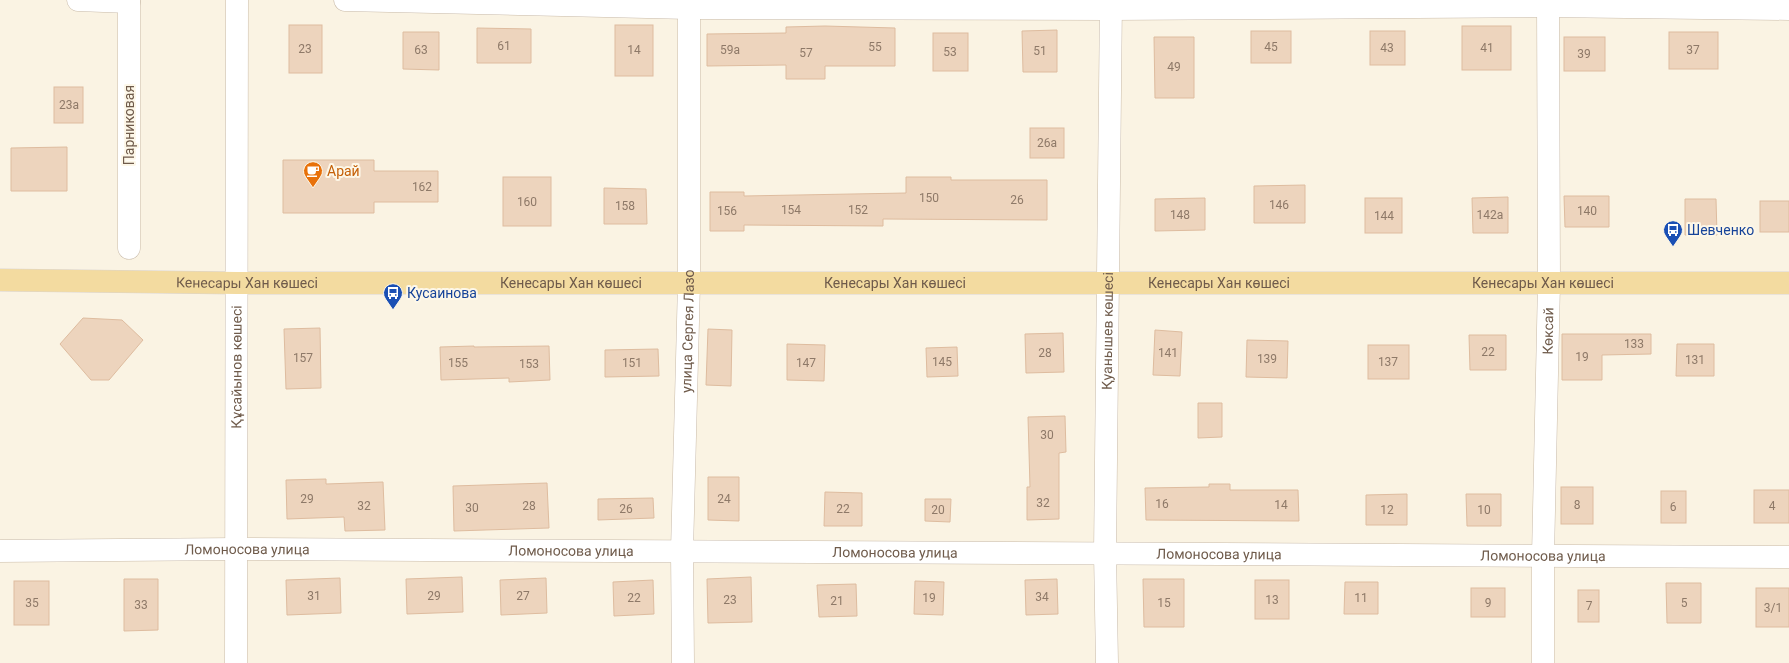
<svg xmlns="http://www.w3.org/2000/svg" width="1789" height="663" viewBox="0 0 1789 663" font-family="Roboto,sans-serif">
  <rect width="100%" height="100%" fill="#faf3e3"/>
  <g fill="#edd4bd" stroke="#debc9f">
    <rect x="289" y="25" width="33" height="48"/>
    <rect x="615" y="25" width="38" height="51"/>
    <path d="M825 26 895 28V66H825V79H786V65L707 66V34L786 33V27Z"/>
    <rect x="1462" y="26" width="49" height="44"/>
    <path d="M477 28 531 29V63H477Z"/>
    <path d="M1057 30V72H1023L1022 31Z"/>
    <rect x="1251" y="31" width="40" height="32"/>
    <rect x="1370" y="31" width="35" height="34"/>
    <path d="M403 32H439V70L403 69Z"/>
    <rect x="1669" y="32" width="49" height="37"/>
    <rect x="933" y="33" width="35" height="38"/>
    <path d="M1154 37H1194V98H1155Z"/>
    <rect x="1564" y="37" width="41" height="34"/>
    <rect x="54" y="87" width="29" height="36"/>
    <rect x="1030" y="128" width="34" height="30"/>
    <path d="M67 147V191H11V148Z"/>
    <path d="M283 160H374V171H438V202H374V213H283Z"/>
    <rect x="503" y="177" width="48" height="49"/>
    <path d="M906 177H951V180H1047V220L883 219V226L744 225V231H710V192H744V196L906 193Z"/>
    <path d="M1305 185V223H1254V186Z"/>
    <path d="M604 188 646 189 647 224H604Z"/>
    <path d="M1564 196H1609V227H1565Z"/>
    <path d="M1508 197V233H1473L1472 198Z"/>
    <path d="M1205 198V230L1155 231V199Z"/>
    <rect x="1365" y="198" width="37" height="35"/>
    <path d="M1685 199H1716L1717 235H1685Z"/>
    <rect x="1760" y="201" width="29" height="31"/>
    <path d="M83 318 122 320 143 340 109 380H91L60 344Z"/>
    <path d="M320 328 321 388 286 389 284 329Z"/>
    <path d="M708 329 732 330 731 386 706 385Z"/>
    <path d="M1155 330 1182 332 1180 376 1153 375Z"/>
    <path d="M1063 333 1064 372 1026 373 1025 334Z"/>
    <path d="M1562 334H1651V354L1602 355V380H1562Z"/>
    <path d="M1469 335H1506V370H1470Z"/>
    <path d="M1247 340 1288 341 1287 378 1246 377Z"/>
    <path d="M787 344 825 345 824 381 787 380Z"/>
    <path d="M1677 344H1714V376H1676Z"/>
    <rect x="1368" y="345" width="41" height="34"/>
    <path d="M474 346V347L549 346 550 380 509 382V378L441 380 440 347Z"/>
    <path d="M957 347 958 376 927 377 926 348Z"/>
    <path d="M658 349 659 376 605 377V350Z"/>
    <path d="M1198 403H1222V437L1198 438Z"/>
    <path d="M1065 416 1066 452 1059 453V519L1027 520V487H1030L1028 417Z"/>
    <path d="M708 477H739V521L708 520Z"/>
    <path d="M326 479V484L383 482 385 530 345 531 344 517 287 519 286 480Z"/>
    <path d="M547 483 549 528 454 531 453 486Z"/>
    <path d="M1209 484H1230V490H1298L1299 521 1146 520 1145 488 1209 487Z"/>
    <rect x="1561" y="487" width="32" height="37"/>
    <rect x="1754" y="490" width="35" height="33"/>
    <rect x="1661" y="491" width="25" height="32"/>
    <path d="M825 492 862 493V526H824Z"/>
    <path d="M1407 494V525H1366V495Z"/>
    <path d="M1466 494H1501V526H1467Z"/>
    <path d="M653 498 654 518 598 520V499Z"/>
    <path d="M925 499H951L950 522 925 521Z"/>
    <path d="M462 577 463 612 407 614 406 579Z"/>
    <path d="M751 577 752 622 708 623 707 579Z"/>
    <path d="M340 578 341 613 287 615 286 580Z"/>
    <path d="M546 578 547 613 501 615 500 580Z"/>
    <path d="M124 579H158V630L124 631Z"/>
    <path d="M1057 579 1058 614 1026 615 1025 580Z"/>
    <path d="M1143 579H1184V627H1144Z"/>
    <path d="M653 580 654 614 614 616 613 582Z"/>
    <rect x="1255" y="580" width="34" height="39"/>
    <rect x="14" y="581" width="35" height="44"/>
    <path d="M915 581 944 582 943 615 914 614Z"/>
    <path d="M1345 582H1378V614H1344Z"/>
    <path d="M1666 583H1701V623H1667Z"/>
    <path d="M856 584 857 616 819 617 817 585Z"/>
    <rect x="1471" y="588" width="34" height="29"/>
    <rect x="1756" y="588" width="33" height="39"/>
    <rect x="1578" y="590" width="21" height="32"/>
  </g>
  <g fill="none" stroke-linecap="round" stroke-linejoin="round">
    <defs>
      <g id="minor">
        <path d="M78 0 129 2"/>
        <path d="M129 0V248"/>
        <path d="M345 0 689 8 1111 9 1548 6 1789 9"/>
        <path id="s1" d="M0 551 237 549 1789 557"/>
        <path id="s2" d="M236 663 237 0"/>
        <path id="s3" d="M683 663 682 551 689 283V0"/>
        <path id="s4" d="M1107 663 1105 553 1111 0"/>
        <path id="s5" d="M1543 663V556L1549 283 1548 0"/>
      </g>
      <g id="major">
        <path id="s6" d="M0 280 237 283H1789"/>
      </g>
    </defs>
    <use href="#minor" stroke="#c9bbaa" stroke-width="23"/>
    <use href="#major" stroke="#dad4d0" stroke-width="23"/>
    <use href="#minor" stroke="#fff" stroke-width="22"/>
    <use href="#major" stroke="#f3dba0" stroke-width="22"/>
  </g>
  <defs>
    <symbol id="cafe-pin" viewBox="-11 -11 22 30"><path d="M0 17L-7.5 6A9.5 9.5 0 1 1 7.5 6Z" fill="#e8710a" stroke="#fdf7e8"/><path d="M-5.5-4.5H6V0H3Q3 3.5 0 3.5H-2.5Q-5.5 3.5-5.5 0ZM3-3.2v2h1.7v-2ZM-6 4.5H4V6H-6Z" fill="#fff"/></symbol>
    <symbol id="bus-pin" viewBox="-11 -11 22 30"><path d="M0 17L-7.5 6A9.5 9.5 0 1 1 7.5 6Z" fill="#1a4fb4" stroke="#fdf7e8"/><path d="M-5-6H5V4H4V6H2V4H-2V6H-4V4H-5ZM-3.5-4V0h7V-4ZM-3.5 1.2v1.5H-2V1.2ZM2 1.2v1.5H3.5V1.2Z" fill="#fff"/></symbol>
  </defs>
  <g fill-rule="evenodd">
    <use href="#cafe-pin" x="302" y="160" width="22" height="30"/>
    <use href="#bus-pin" x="1662" y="219" width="22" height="30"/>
    <use href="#bus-pin" x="382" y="282" width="22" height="30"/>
  </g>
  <g text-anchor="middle" stroke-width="4" stroke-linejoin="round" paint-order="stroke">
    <g font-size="12" fill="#8e7968">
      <text x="504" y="50">61</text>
      <text x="875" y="51">55</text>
      <text x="1271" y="51">45</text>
      <text x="1387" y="52">43</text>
      <text x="1487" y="52">41</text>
      <text x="305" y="53">23</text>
      <text x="421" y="54">63</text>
      <text x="634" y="54">14</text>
      <text x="730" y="54">59а</text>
      <text x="1693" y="54">37</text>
      <text x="1040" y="55">51</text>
      <text x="950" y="56">53</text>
      <text x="806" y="57">57</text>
      <text x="1584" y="58">39</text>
      <text x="1174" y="71">49</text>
      <text x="69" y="109">23а</text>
      <text x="1047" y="147">26а</text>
      <text x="422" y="191">162</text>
      <text x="929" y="202">150</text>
      <text x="1017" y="204">26</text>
      <text x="527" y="206">160</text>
      <text x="1279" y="209">146</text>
      <text x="625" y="210">158</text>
      <text x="791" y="214">154</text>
      <text x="858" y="214">152</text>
      <text x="727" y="215">156</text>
      <text x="1587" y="215">140</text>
      <text x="1180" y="219">148</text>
      <text x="1490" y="219">142а</text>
      <text x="1384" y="220">144</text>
      <text x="1634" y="348">133</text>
      <text x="1488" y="356">22</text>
      <text x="1045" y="357">28</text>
      <text x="1168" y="357">141</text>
      <text x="1582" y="361">19</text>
      <text x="303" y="362">157</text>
      <text x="1267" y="363">139</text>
      <text x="1695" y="364">131</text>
      <text x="942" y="366">145</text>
      <text x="1388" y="366">137</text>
      <text x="458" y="367">155</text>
      <text x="632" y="367">151</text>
      <text x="806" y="367">147</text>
      <text x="529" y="368">153</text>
      <text x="1047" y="439">30</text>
      <text x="307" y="503">29</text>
      <text x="724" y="503">24</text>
      <text x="1043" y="507">32</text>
      <text x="1162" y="508">16</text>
      <text x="1281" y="509">14</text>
      <text x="1577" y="509">8</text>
      <text x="364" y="510">32</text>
      <text x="529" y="510">28</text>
      <text x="1772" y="510">4</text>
      <text x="1673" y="511">6</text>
      <text x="472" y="512">30</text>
      <text x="626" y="513">26</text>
      <text x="843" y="513">22</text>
      <text x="938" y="514">20</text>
      <text x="1387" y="514">12</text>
      <text x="1484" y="514">10</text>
      <text x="314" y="600">31</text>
      <text x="434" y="600">29</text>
      <text x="523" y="600">27</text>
      <text x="1042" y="601">34</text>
      <text x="634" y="602">22</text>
      <text x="929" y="602">19</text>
      <text x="1361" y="602">11</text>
      <text x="730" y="604">23</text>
      <text x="1272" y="604">13</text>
      <text x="837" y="605">21</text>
      <text x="32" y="607">35</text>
      <text x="1164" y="607">15</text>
      <text x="1488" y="607">9</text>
      <text x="1684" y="607">5</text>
      <text x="141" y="609">33</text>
      <text x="1589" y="610">7</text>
      <text x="1773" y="612">3/1</text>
    </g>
    <g font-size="14" fill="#6f5b4b" stroke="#fdf7e8">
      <text transform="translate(129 125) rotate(-90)" y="5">Парниковая</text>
      <text dy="5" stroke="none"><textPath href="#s6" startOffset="247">Кенесары Хан көшесі</textPath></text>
      <text dy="5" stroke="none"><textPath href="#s6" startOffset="571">Кенесары Хан көшесі</textPath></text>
      <text dy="5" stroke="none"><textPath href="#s6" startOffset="895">Кенесары Хан көшесі</textPath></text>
      <text dy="5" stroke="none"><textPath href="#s6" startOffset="1219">Кенесары Хан көшесі</textPath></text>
      <text dy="5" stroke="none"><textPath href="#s6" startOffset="1543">Кенесары Хан көшесі</textPath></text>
      <text dy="5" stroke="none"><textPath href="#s3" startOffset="332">улица Сергея Лазо</textPath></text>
      <text dy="5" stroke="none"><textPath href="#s4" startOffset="332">Қуанышев көшесі</textPath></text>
      <text dy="5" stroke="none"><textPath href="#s5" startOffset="332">Көксай</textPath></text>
      <text dy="5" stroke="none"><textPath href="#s2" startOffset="296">Құсайынов көшесі</textPath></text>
      <text dy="5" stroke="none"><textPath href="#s1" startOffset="247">Ломоносова улица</textPath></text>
      <text dy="5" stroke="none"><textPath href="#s1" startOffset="571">Ломоносова улица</textPath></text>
      <text dy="5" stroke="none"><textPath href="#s1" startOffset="895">Ломоносова улица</textPath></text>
      <text dy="5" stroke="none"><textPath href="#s1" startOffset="1219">Ломоносова улица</textPath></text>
      <text dy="5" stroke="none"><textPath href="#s1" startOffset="1543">Ломоносова улица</textPath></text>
    </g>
    <g font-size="14" fill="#c56008" stroke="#fdf7e8" text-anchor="start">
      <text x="327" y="176">Арай</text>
    </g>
    <g font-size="14" fill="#164399" stroke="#fdf7e8" text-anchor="start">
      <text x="1687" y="235">Шевченко</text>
      <text x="407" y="298">Кусаинова</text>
    </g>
  </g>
</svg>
